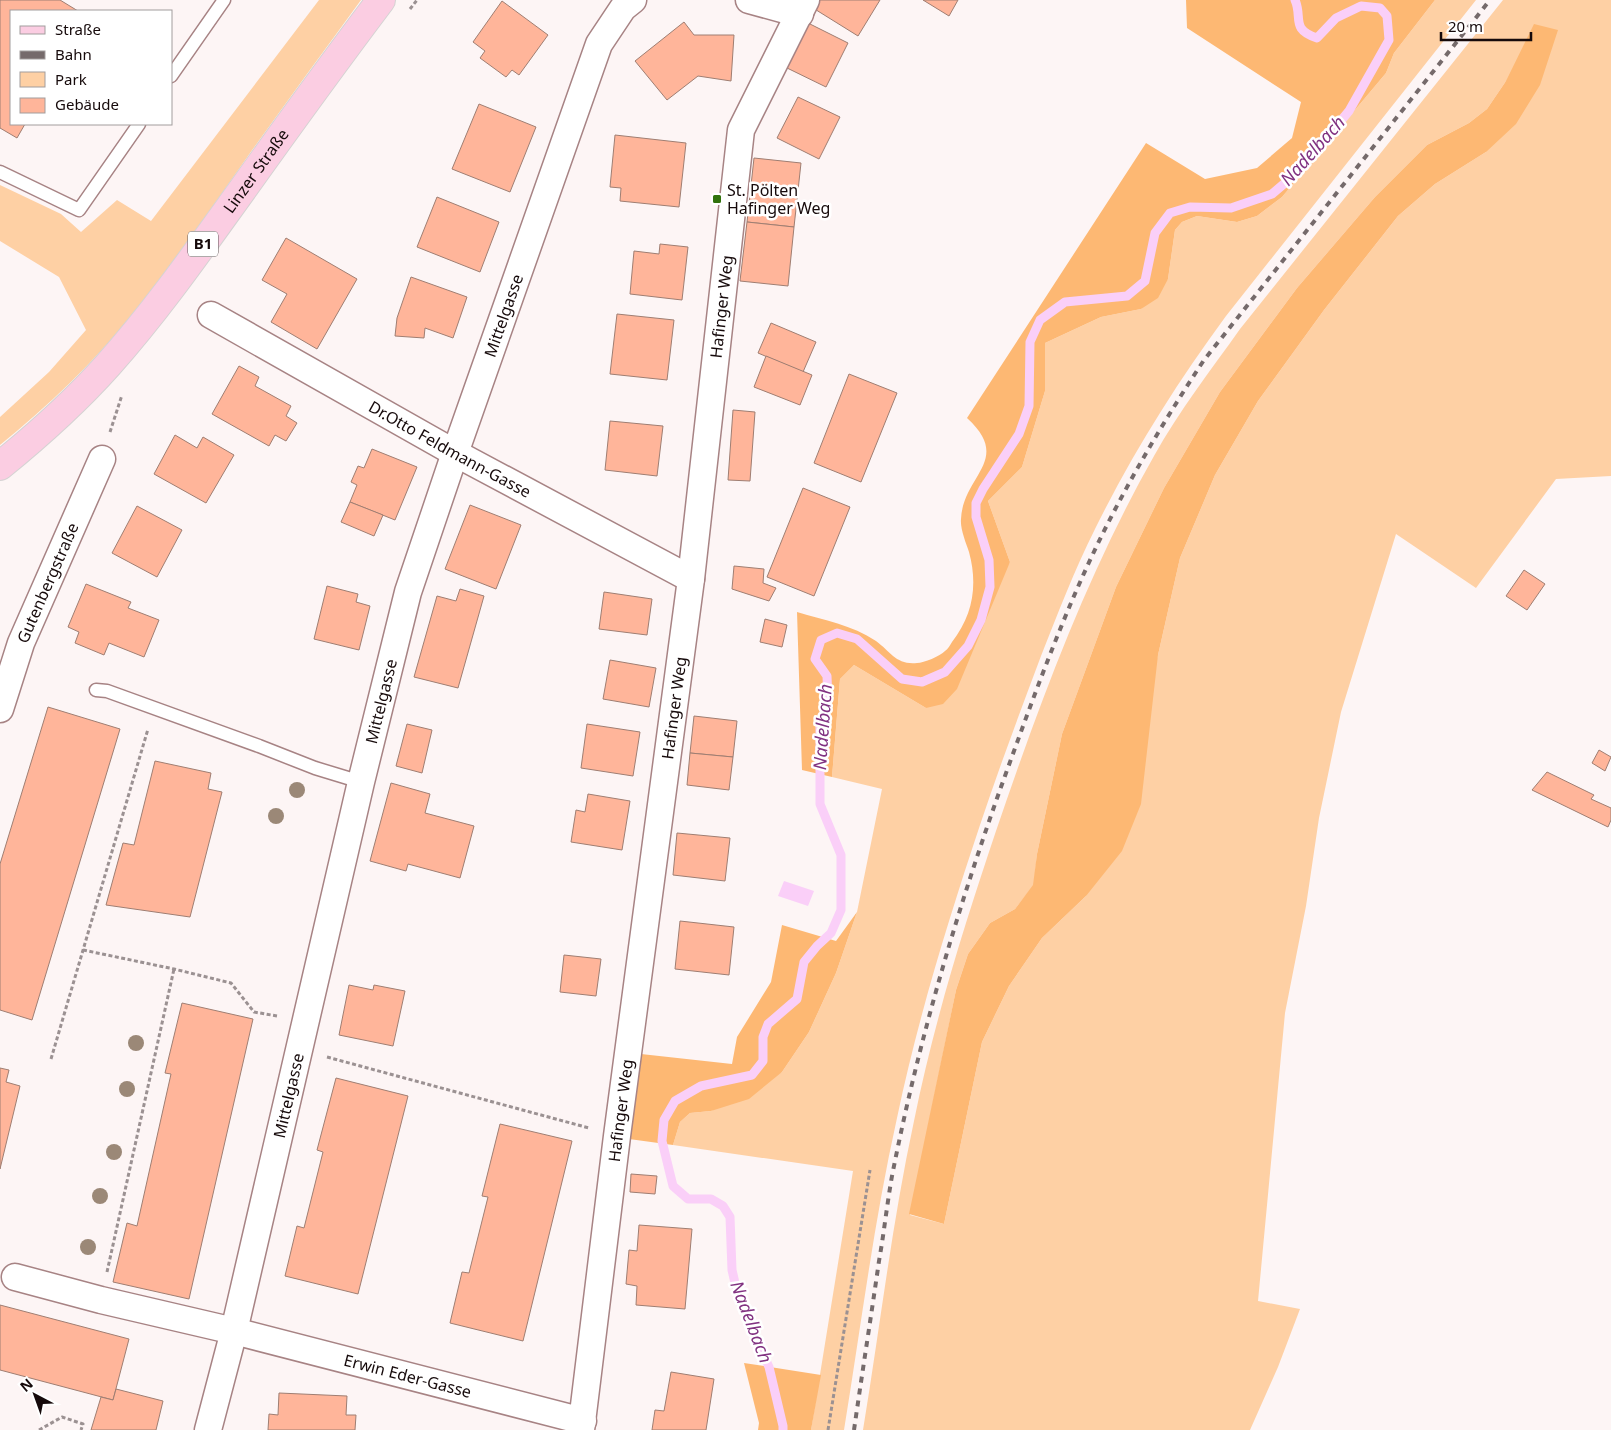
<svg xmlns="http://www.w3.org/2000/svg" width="1611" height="1430" viewBox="0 0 1611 1430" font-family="'Noto Sans',sans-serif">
  <rect width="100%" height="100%" fill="#fdf5f5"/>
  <g fill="#fed0a4" fill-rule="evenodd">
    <path d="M319 0H361C323 52 285 104 248 156 210 210 173 264 132 315 93 363 48 406 0 445V417L49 372 86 330 59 277 0 241V185L61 214 81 232 117 200 151 221Z"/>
    <path d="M1435 0H1476L1226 316C1176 384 1132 454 1095 529 1074 571 1058 613 1041 656 1020 712 999 768 980 825 948 921 918 1018 897 1118 874 1221 861 1326 844 1430H811L853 1171 673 1145 680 1122 690 1113 711 1111 782 1072 809 1032 836 973 857 912 882 789 832 777 840 679 854 665 926 708 1010 562 988 501 1022 467 1045 391V343L1101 317 1141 309 1168 279 1175 230 1182 222 1197 216 1237 222 1257 216 1282 197 1386 73 1394 53Z"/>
    <path d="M1503 0H1611V476L1556 479 1476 588 1396 534 1341 712 1319 818 1306 906 1285 1013 1258 1301 1300 1309 1278 1367 1250 1430H863C880 1327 892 1223 914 1121 934 1022 964 926 996 831 1040 702 1087 574 1154 456 1179 411 1211 370 1240 329ZM1506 81 1486 152 1435 184 1398 216 1324 310 1258 401 1215 475 1180 558 1158 655 1086 896 1042 938 1009 986 982 1042 944 1224 910 1215 956 990 968 954 990 923 1015 909 1034 885 1037 854 1062 734 1116 587 1164 488 1220 392 1297 288 1375 197 1427 145 1469 123 1487 109Z"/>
  </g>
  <g fill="#fdb873">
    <path d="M1186 0H1435L1394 53 1386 73 1282 197 1257 216 1237 222 1197 216 1182 222 1175 230 1168 279 1158 298 1141 309 1101 317 1045 343V391L1022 467 988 501 1010 562 957 689 943 704 926 708 854 665 840 679 832 777 802 770 797 612C824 620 852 625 876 641 891 652 896 665 917 663 924 663 940 656 945 651 948 649 950 645 952 642 973 615 978 585 969 552 966 543 960 529 961 519 963 475 1013 460 967 418L1146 143 1205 179 1257 168 1292 138 1301 102 1187 28Z"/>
    <path d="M1534 24 1558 30 1540 85 1516 124 1486 152 1435 184 1398 216 1324 310 1258 401 1215 475 1180 558 1158 655 1141 804 1122 851 1086 896 1042 938 1009 986 982 1042 944 1224 909 1214 956 990 968 954 990 923 1015 909 1033 885 1037 854 1062 734 1116 587 1164 488 1220 392 1297 288 1375 197 1427 145 1469 123 1487 109 1506 81Z"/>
    <path d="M857 912 836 973 809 1032 782 1072 749 1099 711 1111 690 1113 680 1122 673 1145 629 1139 641 1054 732 1064 737 1037 771 982 782 925 836 941Z"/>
    <path d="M744 1363 821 1375 811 1430H758L759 1423Z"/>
  </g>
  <path fill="#facff8" d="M784 881 814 891 808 906 778 896Z"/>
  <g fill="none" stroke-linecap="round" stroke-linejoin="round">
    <path stroke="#facff8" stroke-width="9" d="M783 1430V1426L769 1367 739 1300 732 1270 730 1217 723 1206 711 1199H688L673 1186 662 1141 664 1120 675 1101 701 1086 752 1075 763 1061V1037L768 1024 797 999 804 962 817 946 831 933 841 910V855L820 804V725L828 701 827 676 815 659 821 640 837 633 857 639 902 679 922 682 945 672 968 646 981 620 990 587 989 560 976 517V503L983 489 1019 434 1029 406 1030 342 1040 320 1065 302 1127 296 1145 281 1155 233 1170 213 1190 207 1231 208 1272 194 1299 171 1349 111 1389 40 1387 16 1380 8 1361 6 1336 18 1317 38C1290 29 1303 18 1295 0"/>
  </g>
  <g fill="#ffb59a" stroke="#9f7e72">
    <path d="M0 0H60L78 11H11V124H25L17 138 0 128Z"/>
    <path d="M818 0H880L858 36 813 8Z"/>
    <path d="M923 0H958L949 16Z"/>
    <path d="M502 1 548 35 519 75 512 70 506 77 480 58 485 51 473 42Z"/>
    <path d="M684 22 694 35H734L731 81 698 76 667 100 635 61Z"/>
    <path d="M808 23 848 43 826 87 785 67Z"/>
    <path d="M798 97 840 117 819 159 777 138Z"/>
    <path d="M479 104 536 127 510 192 452 169Z"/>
    <path d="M615 135 686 143 679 207 620 201 621 188 610 187Z"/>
    <path d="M754 158 801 163 794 227 747 222Z"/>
    <path d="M437 197 499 222 480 272 417 247Z"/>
    <path d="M747 222 794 227 788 286 740 281Z"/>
    <path d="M286 238 357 279 317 349 271 322 287 294 262 280Z"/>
    <path d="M660 244 688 247 682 300 630 294 634 251 659 254Z"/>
    <path d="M411 277 467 297 453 338 425 328 424 338 395 336 397 318Z"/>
    <path d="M617 314 674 320 667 380 610 374Z"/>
    <path d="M771 323 816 342 803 372 758 353Z"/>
    <path d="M766 356 812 375 800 405 754 387Z"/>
    <path d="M239 366 259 377 255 386 291 406 286 416 297 423 286 441 275 435 269 446 212 414Z"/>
    <path d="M849 374 897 393 861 482 814 463Z"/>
    <path d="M733 410 755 412 750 481 728 480Z"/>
    <path d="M610 421 663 426 657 476 605 470Z"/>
    <path d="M175 435 197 448 203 437 234 455 206 503 154 474Z"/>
    <path d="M372 449 417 467 395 520 350 502 357 485 351 482 358 466 364 468Z"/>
    <path d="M803 488 850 507 814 596 767 577Z"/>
    <path d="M350 502 383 515 374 536 341 522Z"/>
    <path d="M470 505 521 525 496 589 445 569Z"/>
    <path d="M137 506 182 530 157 577 112 553Z"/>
    <path d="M734 566 764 569 763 583 776 588 769 601 732 589Z"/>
    <path d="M1524 570 1545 584 1527 610 1506 596Z"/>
    <path d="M86 584 131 602 128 608 159 620 144 657 109 643 104 655 75 643 79 632 68 627Z"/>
    <path d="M327 586 358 594 356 602 370 606 359 650 314 639Z"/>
    <path d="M460 589 484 596 458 688 414 677 437 596 456 601Z"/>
    <path d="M604 592 652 599 647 635 599 629Z"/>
    <path d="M765 619 787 625 782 647 760 642Z"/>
    <path d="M610 660 656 668 649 707 603 699Z"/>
    <path d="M48 707 120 729 32 1020 0 1010V864Z"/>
    <path d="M694 716 737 721 733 757 690 753Z"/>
    <path d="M407 724 432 730 422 773 396 766Z"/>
    <path d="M587 724 640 732 633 776 581 768Z"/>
    <path d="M1599 750 1611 757 1605 771 1592 763Z"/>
    <path d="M690 753 733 757 729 790 687 785Z"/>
    <path d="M155 761 211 773 208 789 222 792 190 917 106 905 123 843 134 845Z"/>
    <path d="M1547 772 1594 795 1591 799 1611 808V820L1608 827 1532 790Z"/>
    <path d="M391 783 430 794 425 813 474 826 460 878 408 864 406 871 370 861Z"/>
    <path d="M588 794 630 801 622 850 571 842 576 810 585 812Z"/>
    <path d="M677 833 730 838 725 881 673 875Z"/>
    <path d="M680 921 734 927 729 975 675 969Z"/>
    <path d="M564 955 601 959 596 996 560 992Z"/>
    <path d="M349 985 373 990 374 985 405 991 393 1046 339 1035Z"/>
    <path d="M182 1003 253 1019 189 1299 113 1282 127 1223 137 1226 171 1074 165 1073Z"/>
    <path d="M0 1068 9 1070 6 1082 20 1086 0 1169Z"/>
    <path d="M336 1078 408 1096 358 1294 285 1276 297 1226 304 1228 323 1152 317 1150Z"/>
    <path d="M500 1124 572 1141 523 1341 450 1323 462 1272 469 1273 488 1197 482 1196Z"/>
    <path d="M631 1174 657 1176 655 1194 630 1192Z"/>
    <path d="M639 1225 692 1229 685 1309 636 1305 637 1286 626 1284 629 1250 637 1251Z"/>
    <path d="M0 1305 129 1339 113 1400 0 1370Z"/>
    <path d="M671 1372 714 1379 706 1430H652L655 1410 664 1411Z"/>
    <path d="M116 1389 163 1401 156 1430H91L101 1397 113 1400Z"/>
    <path d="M279 1393 347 1396 346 1415H356L355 1430H268L269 1414 278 1415Z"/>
  </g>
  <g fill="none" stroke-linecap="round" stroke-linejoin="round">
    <defs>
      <g id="service">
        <path d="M171 76 224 0"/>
        <path d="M0 172 79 210 139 124"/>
        <path d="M96 690 107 691 259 746 315 768 361 782"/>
      </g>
      <g id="minor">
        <path d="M749 0 800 14"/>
        <path id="s1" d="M211 315 455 453 691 579"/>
        <path id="s2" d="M0 709 21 643 102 459"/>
        <path id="s3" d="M15 1277 101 1300 234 1331 583 1421"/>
        <path id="s4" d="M208 1430 234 1331 361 782 408 592 455 453 599 44 623 8 633 0"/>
        <path id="s5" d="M581 1430 617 1136 691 579 741 130 806 0"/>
      </g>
      <g id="primary">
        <path id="s6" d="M0 466C38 435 75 402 108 365 158 309 201 247 245 186 290 123 335 61 381 0"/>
      </g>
    </defs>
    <use href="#service" stroke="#a78384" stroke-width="15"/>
    <use href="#minor" stroke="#a78384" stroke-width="29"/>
    <use href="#primary" stroke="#d5d3d3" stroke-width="30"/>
    <g stroke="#9b9192" stroke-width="3" stroke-dasharray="4 2.5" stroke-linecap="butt">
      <path d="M410 9 417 0"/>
      <path d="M110 432 122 395"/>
      <path d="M83 950 174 969 231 983 254 1012 277 1016"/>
      <path d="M327 1057 589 1128"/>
      <path d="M51 1059 148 729"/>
      <path d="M107 1272 174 969"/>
      <path d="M39 1430 62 1417 83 1424 81 1430"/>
      <path d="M828 1430 870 1170"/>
    </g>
    <use href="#service" stroke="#fff" stroke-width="12"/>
    <use href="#minor" stroke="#fff" stroke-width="26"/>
    <use href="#primary" stroke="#fbcde2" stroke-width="28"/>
    <path stroke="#756a6b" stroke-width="4" stroke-dasharray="6 6" stroke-linecap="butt" d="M854 1430C862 1374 871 1317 879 1261 884 1233 887 1204 892 1176 918 1043 956 914 1001 787 1032 701 1063 614 1103 533 1133 473 1167 416 1204 360L1490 0"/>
  </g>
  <g fill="#9b8877">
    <circle cx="297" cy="790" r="8"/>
    <circle cx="276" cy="816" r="8"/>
    <circle cx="136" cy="1043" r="8"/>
    <circle cx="127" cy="1089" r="8"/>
    <circle cx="114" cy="1152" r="8"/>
    <circle cx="100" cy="1196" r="8"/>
    <circle cx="88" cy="1247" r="8"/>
  </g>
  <rect fill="#31720c" stroke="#fff" stroke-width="2" x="712" y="194" width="10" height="10" rx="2.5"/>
  <g text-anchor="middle" stroke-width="5" stroke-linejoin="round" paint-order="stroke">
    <rect fill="#fff" stroke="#5c5454" stroke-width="1" x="188" y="231.5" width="30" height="25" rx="4"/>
    <g font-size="15" font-weight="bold" fill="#160a0b">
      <text x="203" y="249">B1</text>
    </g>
    <g font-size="16" fill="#160a0b" stroke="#fff">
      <text dy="6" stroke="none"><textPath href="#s6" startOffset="392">Linzer Straße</textPath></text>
      <text dy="6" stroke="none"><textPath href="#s5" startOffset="1132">Hafinger Weg</textPath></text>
      <text dy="6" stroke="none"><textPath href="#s4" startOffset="1154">Mittelgasse</textPath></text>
      <text dy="6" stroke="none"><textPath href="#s1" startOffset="274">Dr.Otto Feldmann-Gasse</textPath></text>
      <text dy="6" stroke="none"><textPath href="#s2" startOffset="135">Gutenbergstraße</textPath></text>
      <text dy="6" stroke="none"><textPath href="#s4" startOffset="749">Mittelgasse</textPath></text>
      <text dy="6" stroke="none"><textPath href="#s5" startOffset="728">Hafinger Weg</textPath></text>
      <text dy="6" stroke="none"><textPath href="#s4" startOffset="344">Mittelgasse</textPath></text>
      <text dy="6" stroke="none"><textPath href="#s5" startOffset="322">Hafinger Weg</textPath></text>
      <text dy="6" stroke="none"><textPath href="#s3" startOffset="405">Erwin Eder-Gasse</textPath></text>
    </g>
    <g font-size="16" fill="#160a0b" stroke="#fff" text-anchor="start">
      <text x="727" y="196">St. Pölten<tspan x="727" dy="18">Hafinger Weg</tspan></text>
    </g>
    <g font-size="18" font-style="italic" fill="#813281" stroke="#fff">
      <text transform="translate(1313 151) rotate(-48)" y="6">Nadelbach</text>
      <text transform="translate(823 727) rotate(-86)" y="6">Nadelbach</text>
      <text transform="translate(751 1322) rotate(69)" y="6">Nadelbach</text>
    </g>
  </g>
  <rect x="10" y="10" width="162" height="115" fill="#ffffff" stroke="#a29d9d"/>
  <rect x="20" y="26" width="25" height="8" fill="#fbcde2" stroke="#a29d9d"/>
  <text x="55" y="35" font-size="15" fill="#160a0b">Straße</text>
  <rect x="20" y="51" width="25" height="8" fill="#756a6b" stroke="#a29d9d"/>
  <text x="55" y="60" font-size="15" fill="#160a0b">Bahn</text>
  <rect x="20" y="72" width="25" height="15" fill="#fed0a4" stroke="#a29d9d"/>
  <text x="55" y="85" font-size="15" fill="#160a0b">Park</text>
  <rect x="20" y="98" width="25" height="15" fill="#ffb59a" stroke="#a29d9d"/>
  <text x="55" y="110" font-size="15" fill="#160a0b">Gebäude</text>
  <g transform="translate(35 1395) rotate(319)" stroke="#ffffff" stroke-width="4" paint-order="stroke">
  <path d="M0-4L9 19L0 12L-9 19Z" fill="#160a0b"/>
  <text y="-8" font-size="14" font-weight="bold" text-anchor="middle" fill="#160a0b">N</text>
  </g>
  <path d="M1441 32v8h90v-8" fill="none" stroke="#160a0b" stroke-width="2.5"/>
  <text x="1448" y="32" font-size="15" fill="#160a0b" stroke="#ffffff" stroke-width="4" paint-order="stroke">20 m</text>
</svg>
